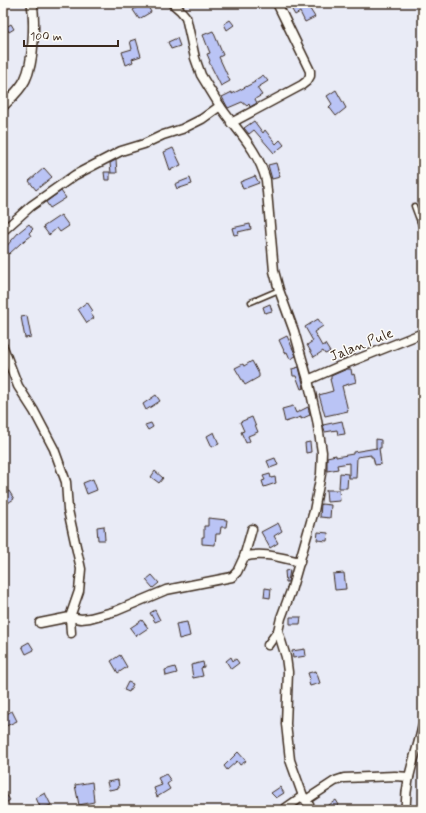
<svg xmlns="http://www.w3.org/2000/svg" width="426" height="813" viewBox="0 0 426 813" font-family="Mynerve,sans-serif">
  <rect width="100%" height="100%" fill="#e9ebf6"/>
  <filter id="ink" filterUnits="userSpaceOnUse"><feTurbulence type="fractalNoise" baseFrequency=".025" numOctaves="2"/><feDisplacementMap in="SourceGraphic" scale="8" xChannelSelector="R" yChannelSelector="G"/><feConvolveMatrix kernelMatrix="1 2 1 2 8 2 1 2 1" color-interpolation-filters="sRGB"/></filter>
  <g filter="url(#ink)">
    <g fill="#bac4f5" stroke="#3b2a1e">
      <path d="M143 3H146L151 12 139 19 133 10Z"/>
      <path d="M288 3H306L315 17 305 22 300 12 295 15Z"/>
      <path d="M230 20 234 25 227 30 224 24Z"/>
      <path d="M11 24 14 29 9 32 6 27Z"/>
      <path d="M213 31 223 55 219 57 230 81 221 86 209 62 210 61 207 54 210 53 203 35Z"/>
      <path d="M177 38 180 46 171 49 168 42Z"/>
      <path d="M136 39 141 56 132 59 133 62 126 65 122 52 132 49 130 41Z"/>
      <path d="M263 75 268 81 257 88 262 95 255 99 257 103 250 107 249 104 247 106 242 102 228 108 222 97 232 92V94L255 82 254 81Z"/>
      <path d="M336 90 346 108 336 116 329 107 332 104 327 96Z"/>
      <path d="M254 121 263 133 265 130 276 144 280 140 284 145 274 153 254 130 249 134 244 128Z"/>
      <path d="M173 148 181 165 170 170 164 152Z"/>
      <path d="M116 160 117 173H111L110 163Z"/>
      <path d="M276 163 280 177 272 179 268 165Z"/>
      <path d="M44 168 52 177 36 190 29 181Z"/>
      <path d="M104 172H110V180H105Z"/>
      <path d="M255 176 259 183 243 189 240 182Z"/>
      <path d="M190 178 192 184 177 189 175 184Z"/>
      <path d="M61 191 66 198 50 208 46 202Z"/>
      <path d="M61 215 69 226 60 232 57 228 49 235 43 227Z"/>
      <path d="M29 224 33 229 29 233 31 236 21 243 9 254 4 249 19 232Z"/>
      <path d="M250 224 251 229 238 232 239 234 234 235 232 228Z"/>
      <path d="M87 302 93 311 90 313 94 318 87 323 78 309Z"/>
      <path d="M270 304 272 311 265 313 263 307Z"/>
      <path d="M27 316 31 337 25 338 21 317Z"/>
      <path d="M318 319 323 326 314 332 322 346 325 344 330 352 325 354 323 351 314 357 307 345 313 341 305 327Z"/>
      <path d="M287 336 296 356 290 359 287 352 285 353 279 340Z"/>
      <path d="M252 361 259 374V377L245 385 235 368 243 364 244 366Z"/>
      <path d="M299 367 304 388 301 389 296 376H293L292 369Z"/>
      <path d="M347 369H351L352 375 354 374 356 382 342 386 348 411 325 416 319 395 333 391 330 379H331V376Z"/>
      <path d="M156 395 160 401 146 410 143 404Z"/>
      <path d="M293 406 296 413 308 407 310 415 301 419V417L285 422 282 409Z"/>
      <path d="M252 417 258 432 248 436 250 441 246 443 241 432 244 431 240 422Z"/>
      <path d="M342 421 345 434 338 435 337 430 325 432 323 425Z"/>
      <path d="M151 423 153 427 148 430 145 425Z"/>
      <path d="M214 432 219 444 212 447 207 436Z"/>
      <path d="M376 439 381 440V448H379L381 464 375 465 373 457H371V455L357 457 356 478H349V463L337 465 338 469 327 471V457L336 455V457L353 454V452L377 448H376Z"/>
      <path d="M310 442 311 452 306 453 305 443Z"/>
      <path d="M275 458 278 465 270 468 267 461Z"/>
      <path d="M155 471 163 478 159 483 151 477Z"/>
      <path d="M340 473 348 474 347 488H339Z"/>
      <path d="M270 474 271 478 275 477 276 483 264 487 262 481 265 480 263 476Z"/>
      <path d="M93 479 97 490 87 494 83 483Z"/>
      <path d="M326 490H339L340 501 327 502Z"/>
      <path d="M9 491 14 499 3 506V494Z"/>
      <path d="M321 504 331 505 330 518 320 517Z"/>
      <path d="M208 518 227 520 226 527H221L220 534H216L215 545 202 544V537H204V526H208Z"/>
      <path d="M278 523 282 531 274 536 278 543 270 548 261 532Z"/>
      <path d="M104 526 105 540H98L97 527Z"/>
      <path d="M318 532 328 533 327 541 317 540Z"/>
      <path d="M290 570 288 582H286L285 571Z"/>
      <path d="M344 573 346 589 335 590 333 574Z"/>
      <path d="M152 575 159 583 153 588 146 580Z"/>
      <path d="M265 588 271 589 270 598 264 597Z"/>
      <path d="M155 610 160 620 155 622 150 613Z"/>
      <path d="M290 617H301L300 624H290Z"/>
      <path d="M142 620 148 628 136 636 130 628Z"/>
      <path d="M187 622 190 636 179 639 176 624Z"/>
      <path d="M29 642 34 650 26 654 22 646Z"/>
      <path d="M305 649 306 656 293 658 292 651Z"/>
      <path d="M120 655 127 667 118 673 111 661Z"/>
      <path d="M231 657 233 661 236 659 239 663 231 669 226 661Z"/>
      <path d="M203 662 204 667 201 668 203 676 193 678 191 665Z"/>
      <path d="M175 667 177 673 166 676 165 670Z"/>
      <path d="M316 671 320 683 310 686 308 680 310 679 308 673Z"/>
      <path d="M128 682 133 684 129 692 124 690Z"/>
      <path d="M12 711 17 721 4 727 3 724V716Z"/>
      <path d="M238 752 246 761 240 765 237 761 227 770 224 766Z"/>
      <path d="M166 774 171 781 167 784 170 789 157 797 154 788 162 785 158 778Z"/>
      <path d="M118 780 119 788 109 790 107 782Z"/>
      <path d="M92 782 94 802 79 805 75 785Z"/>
      <path d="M280 787 284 793 276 798 271 793Z"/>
      <path d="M3 790 10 800 3 805Z"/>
      <path d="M45 793 51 805 41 809 36 798Z"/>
      <path d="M336 800 339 805 336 807 338 810H322Z"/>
    </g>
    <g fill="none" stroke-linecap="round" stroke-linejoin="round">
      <defs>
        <g id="service">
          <path d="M414 206 423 230"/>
          <path d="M251 302 279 290"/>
        </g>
        <g id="minor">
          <path d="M220 106C237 131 258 149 266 180L274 271 279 290 294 331 308 380 317 420 322 452 321 474 314 511 291 591 281 618 278 631 286 657 288 672 286 724 290 760 303 796 312 810"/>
          <path d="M231 123 302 85 307 81 310 76V71L277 3"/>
          <path d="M3 231 31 206 75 175 121 151 144 144 163 135 182 129 202 119 220 106 201 75 195 58 186 17 180 10 172 3"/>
          <path d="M3 347 18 386 34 411 54 449 66 482 68 510 81 569 79 591 70 617 71 633"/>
          <path d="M308 380 340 366 423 333"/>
          <path d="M244 557 252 529"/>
          <path d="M40 623 70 617 81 619 90 618 116 611 166 590 232 577 237 572 244 557C261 551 282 558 300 562"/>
          <path d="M268 645 278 631"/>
          <path d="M306 800 335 781 344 778 395 776 409 777"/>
          <path d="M283 810 303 796"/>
          <path d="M406 810C404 781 417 753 423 725"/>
        </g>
        <path id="tertiary" d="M3 106C11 98 20 90 25 80 34 62 35 22 32 3"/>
      </defs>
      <use href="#service" stroke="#3b2a1e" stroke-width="7"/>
      <use href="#minor" stroke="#3b2a1e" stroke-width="11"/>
      <use href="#tertiary" stroke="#3b2a1e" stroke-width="12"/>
      <use href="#service" stroke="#fdfcf7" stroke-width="4"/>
      <use href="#minor" stroke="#fdfcf7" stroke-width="8"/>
      <use href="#tertiary" stroke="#fdfcf7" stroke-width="9"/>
    </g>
  </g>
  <g text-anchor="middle" stroke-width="3" stroke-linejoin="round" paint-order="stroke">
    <g font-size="14" fill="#3b2a1e" stroke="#fdfcf7">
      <text transform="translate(361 344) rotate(-22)" y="5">Jalan Pule</text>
    </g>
  </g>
  <rect width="426" height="813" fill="none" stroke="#fdfcf7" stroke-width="16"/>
  <rect x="8" y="8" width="410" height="797" fill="none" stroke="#3b2a1e" stroke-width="1.5" filter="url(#ink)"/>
  <path d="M24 40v6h94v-6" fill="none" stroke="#3b2a1e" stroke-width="2"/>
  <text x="30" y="40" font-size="12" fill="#3b2a1e" stroke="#fdfcf7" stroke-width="3" paint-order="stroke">100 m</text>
</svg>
